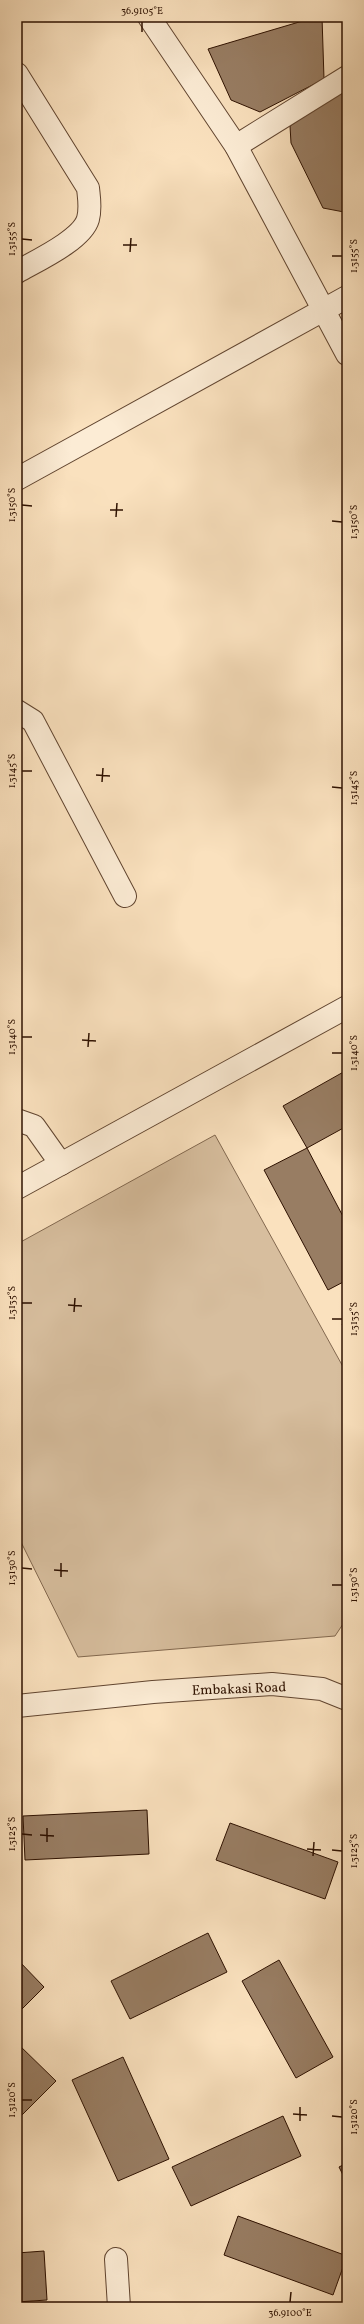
<svg xmlns="http://www.w3.org/2000/svg" width="364" height="2324" viewBox="0 0 364 2324" font-family="Vollkorn,serif">
  <rect width="100%" height="100%" fill="#fae1be"/>
  <filter id="stains"><feTurbulence type="fractalNoise" baseFrequency=".005" numOctaves="4"/><feColorMatrix values="0 0 0 0 .2 0 0 0 0 .09 0 0 0 0 .02 0 0 0 .5 -.17"/></filter>
  <radialGradient id="worn" r=".72"><stop offset=".6" stop-color="#630" stop-opacity="0"/><stop offset="1" stop-color="#630" stop-opacity=".3"/></radialGradient>
  <path fill="#d7be9e" stroke="#82684f" d="M215 1135 347 1374V1618L335 1636 78 1657 17 1534V1244Z"/>
  <g fill="#987d63" stroke="#2e1100">
    <path d="M316 17H322L324 79 260 112 231 100 208 49Z"/>
    <path d="M347 87V211L344 212 323 208 291 143 290 126Z"/>
    <path d="M347 1070V1126L307 1148 283 1106Z"/>
    <path d="M307 1148 347 1224V1280L328 1290 264 1170Z"/>
    <path d="M347 1321V1333L342 1324Z"/>
    <path d="M147 1810 149 1854 25 1860 23 1816Z"/>
    <path d="M230 1823 338 1862 325 1899 216 1860Z"/>
    <path d="M208 1933 227 1972 130 2019 111 1981Z"/>
    <path d="M17 1959 44 1987 17 2014Z"/>
    <path d="M279 1960 333 2057 296 2078 242 1981Z"/>
    <path d="M18 2044 56 2081 17 2120V2045Z"/>
    <path d="M123 2057 169 2159 118 2181 72 2080Z"/>
    <path d="M283 2116 301 2156 191 2206 172 2167Z"/>
    <path d="M347 2163V2183L339 2167Z"/>
    <path d="M238 2216 347 2256 333 2295 224 2255Z"/>
    <path d="M44 2251 47 2300 17 2302V2253Z"/>
  </g>
  <g fill="none" stroke-linecap="round" stroke-linejoin="round">
    <defs>
      <g id="minor">
        <path d="M149 17 236 146 347 354"/>
        <path d="M17 74 88 188C89 198 91 208 88 219 82 240 36 261 17 272"/>
        <path d="M236 146 347 77"/>
        <path d="M17 479 347 297"/>
        <path d="M17 711 33 721 125 896"/>
        <path d="M17 1120 34 1126 61 1164"/>
        <path d="M17 1188 347 1007"/>
        <path d="M17 1706 153 1692 272 1684 322 1689 347 1699"/>
        <path d="M116 2259 119 2307"/>
      </g>
    </defs>
    <use href="#minor" stroke="#614530" stroke-width="24"/>
    <use href="#minor" stroke="#fcecd5" stroke-width="22"/>
  </g>
  <path fill="none" stroke="#2e1100" stroke-width="1.5" d="M142 32V22M22 239 32 240M123 245H137M130 252 131 238M332 256H342M22 505 32 506M110 510H123M116 517 117 503M332 521 342 522M22 771H32M96 775 110 776M102 782 103 768M332 787 342 788M22 1037H32M82 1040 96 1041M88 1047 89 1033M332 1053H342M22 1303H32M68 1305 82 1306M74 1312 75 1298M332 1319H342M22 1568 32 1569M54 1570 68 1571M61 1577V1563M332 1585H342M22 1834 32 1835M40 1835 54 1836M47 1842V1828M307 1849 321 1850M332 1850 342 1851M313 1856 314 1842M22 2100H32M293 2114 307 2115M332 2116 342 2117M300 2121V2107M290 2302 291 2292"/>
  <g text-anchor="middle" stroke-width="3.5" stroke-linejoin="round" paint-order="stroke">
    <g font-size="14" fill="#2e1100" stroke="#fcecd5">
      <text transform="translate(239 1688) rotate(-2)" y="5">Embakasi Road</text>
    </g>
  </g>
  <rect width="364" height="2324" fill="none" stroke="#fae1be" stroke-width="44"/>
  <rect x="22" y="22" width="320" height="2280" fill="none" stroke="#2e1100" stroke-width="1.5"/>
  <g font-size="10" text-anchor="middle" fill="#2e1100">
    <text x="142" y="14">36.9105°E</text>
    <text transform="translate(11 239) rotate(-90)" y="4">1.3155°S</text>
    <text transform="translate(353 256) rotate(-90)" y="4">1.3155°S</text>
    <text transform="translate(11 505) rotate(-90)" y="4">1.3150°S</text>
    <text transform="translate(353 522) rotate(-90)" y="4">1.3150°S</text>
    <text transform="translate(11 771) rotate(-90)" y="4">1.3145°S</text>
    <text transform="translate(353 788) rotate(-90)" y="4">1.3145°S</text>
    <text transform="translate(11 1037) rotate(-90)" y="4">1.3140°S</text>
    <text transform="translate(353 1053) rotate(-90)" y="4">1.3140°S</text>
    <text transform="translate(11 1303) rotate(-90)" y="4">1.3135°S</text>
    <text transform="translate(353 1319) rotate(-90)" y="4">1.3135°S</text>
    <text transform="translate(11 1568) rotate(-90)" y="4">1.3130°S</text>
    <text transform="translate(353 1585) rotate(-90)" y="4">1.3130°S</text>
    <text transform="translate(11 1834) rotate(-90)" y="4">1.3125°S</text>
    <text transform="translate(353 1851) rotate(-90)" y="4">1.3125°S</text>
    <text transform="translate(11 2100) rotate(-90)" y="4">1.3120°S</text>
    <text transform="translate(353 2117) rotate(-90)" y="4">1.3120°S</text>
    <text x="290" y="2316">36.9100°E</text>
  </g>
  <rect width="100%" height="100%" filter="url(#stains)"/>
  <rect width="100%" height="100%" fill="url(#worn)"/>
</svg>
